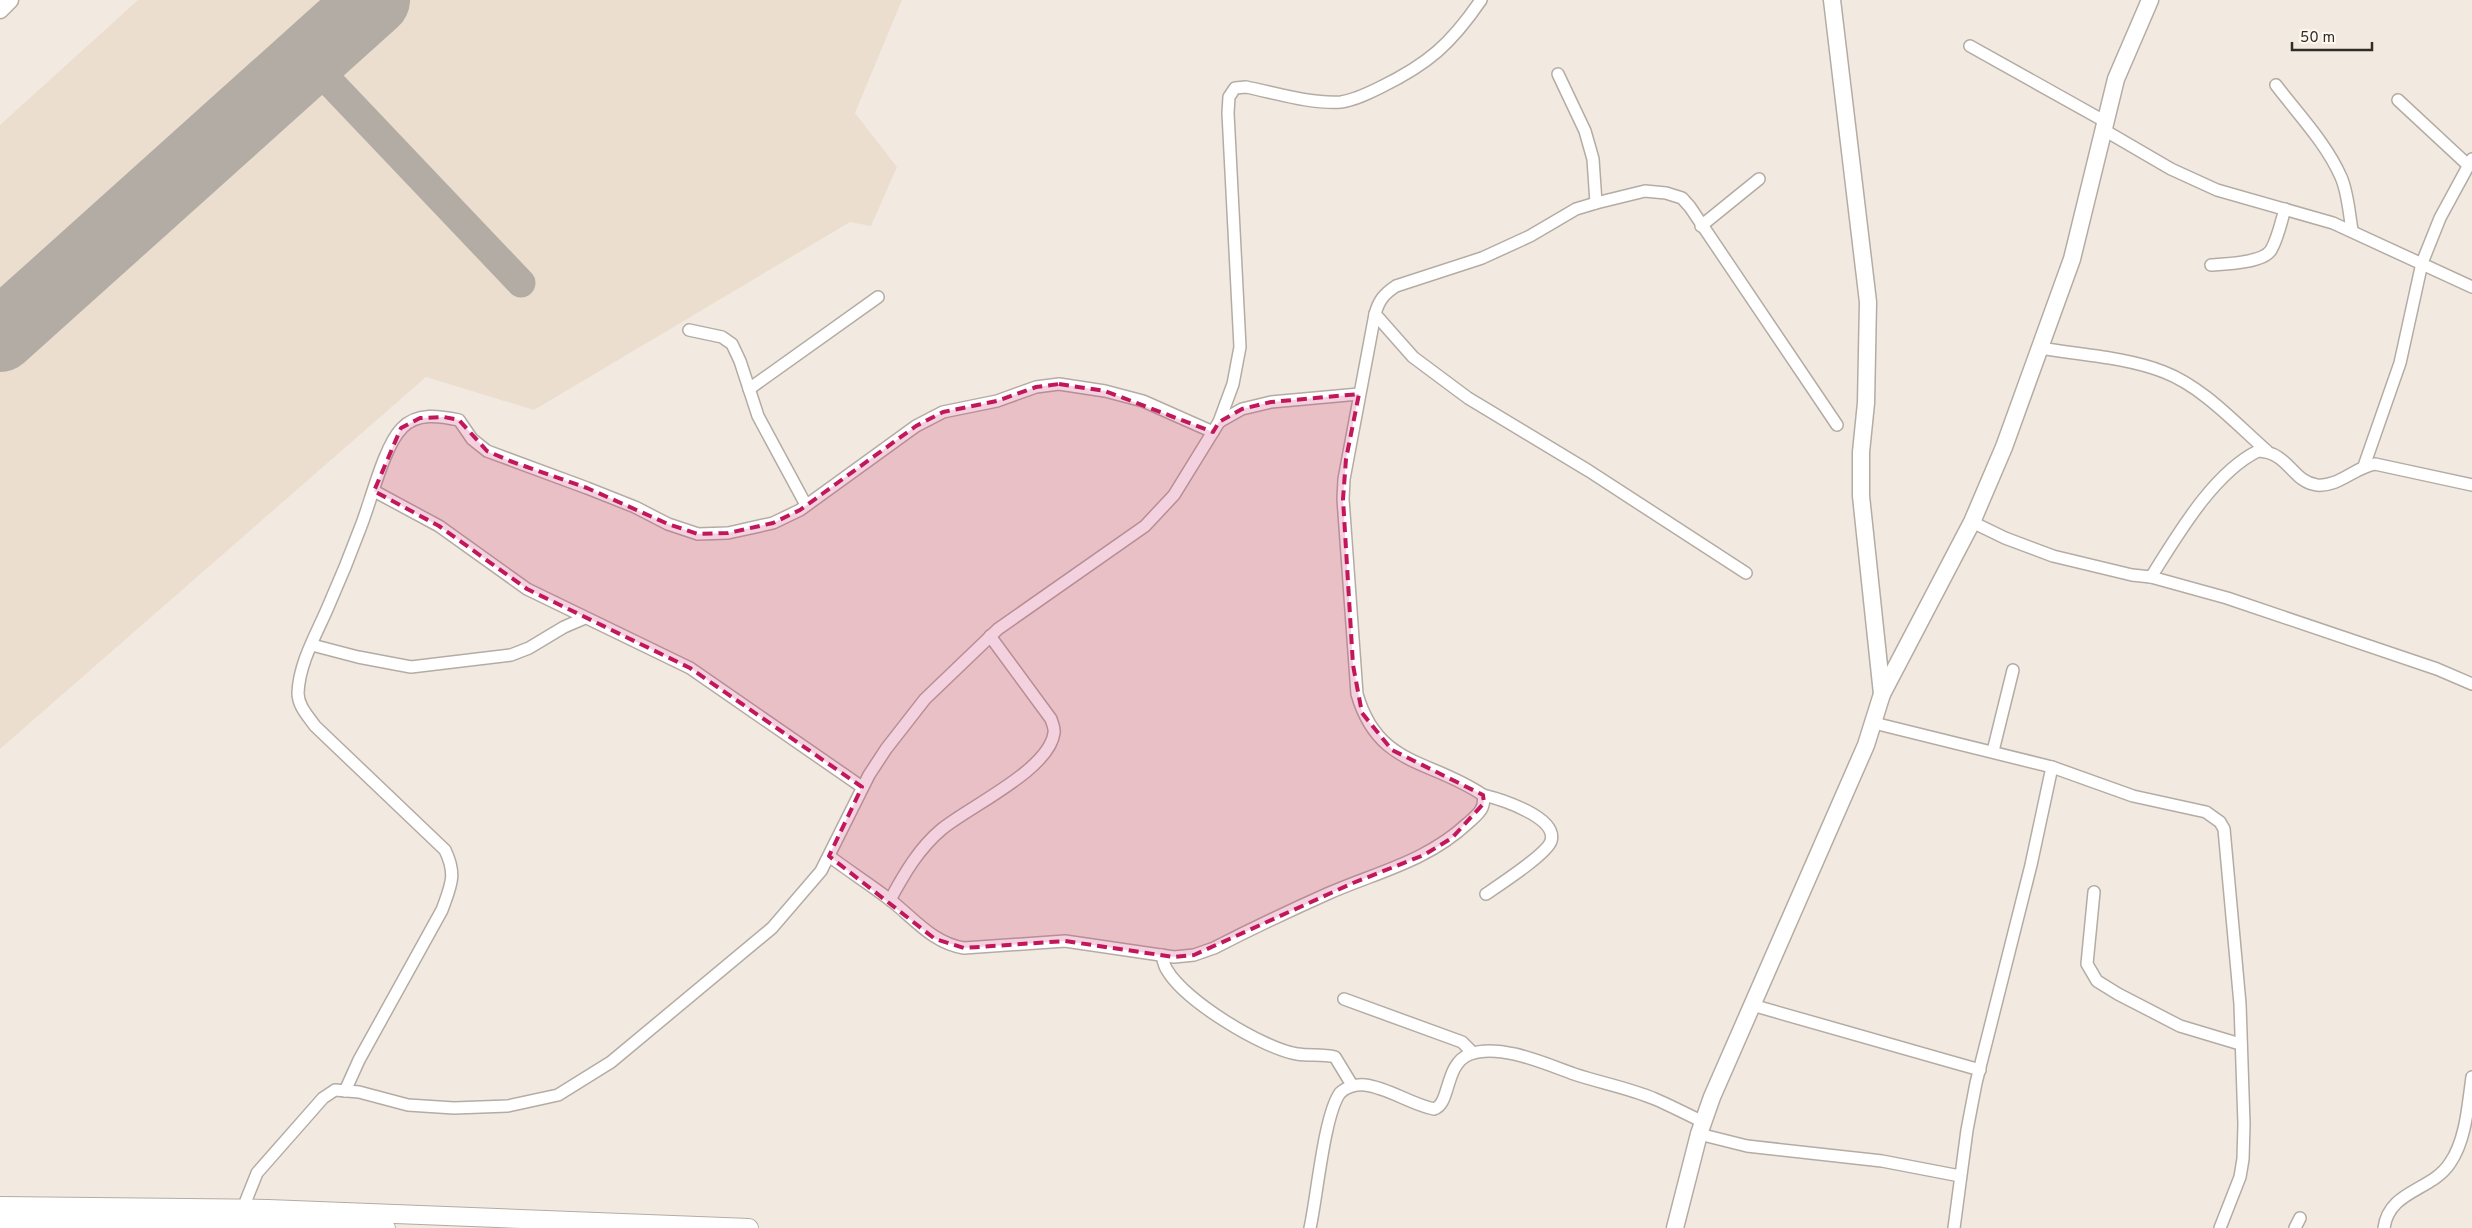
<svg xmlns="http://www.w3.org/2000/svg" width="2472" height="1228" viewBox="0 0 2472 1228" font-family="Overpass,sans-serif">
  <rect width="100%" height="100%" fill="#f2eae0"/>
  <path fill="#ecdecf" d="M138 0H902L855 113 897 167 871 226 850 222 534 410 426 377 0 749V125Z"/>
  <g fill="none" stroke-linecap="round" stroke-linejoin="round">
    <path stroke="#b2aca4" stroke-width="29" d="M308 59 521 283"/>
    <path stroke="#b2aca4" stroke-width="72" d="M0 336 374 0"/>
    <defs>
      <g id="street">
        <path d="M1970 46 2106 122"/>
        <path d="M1558 74 1585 131 1593 159 1596 203"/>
        <path d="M2276 85C2298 114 2326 143 2341 177 2348 193 2349 213 2352 230"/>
        <path d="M2398 100 2468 165"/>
        <path d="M2104 130 2171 169 2217 190 2333 223 2472 287"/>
        <path d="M1701 226 1759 179"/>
        <path d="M2211 265C2226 264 2263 263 2271 250 2278 238 2281 222 2285 209"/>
        <path d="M1375 314 1413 357 1468 398 1589 471 1746 573"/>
        <path d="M689 330 722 337 732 344 740 361 758 416 806 505"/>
        <path d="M2040 348C2080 355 2126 357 2164 372 2203 387 2236 424 2267 451"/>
        <path d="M749 389 878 297"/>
        <path d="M1219 422 1242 409 1271 402 1359 394"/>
        <path d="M2364 466 2400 363 2422 263 2440 218 2472 159"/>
        <path d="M374 491 439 526 527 589 690 668 862 787"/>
        <path d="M1972 522 2005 538 2053 556 2132 575 2151 577 2227 598 2437 669 2472 684"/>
        <path d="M2151 577C2177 536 2213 473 2258 451 2289 452 2292 482 2317 485 2339 487 2355 467 2375 464L2472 485"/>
        <path d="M312 645 358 657 411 667 511 655 529 648 564 627 585 618"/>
        <path d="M1874 723 2052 767 2031 865 1976 1083 1967 1130 1954 1228"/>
        <path d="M1993 751 2013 670"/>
        <path d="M2052 767 2133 796 2206 812 2220 822 2224 829 2240 1004 2244 1124 2243 1159 2240 1177 2220 1228"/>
        <path d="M1483 795C1500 799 1558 817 1551 841 1547 854 1499 885 1486 894"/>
        <path d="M829 856C849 871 869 884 889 899 914 918 932 943 964 948L1065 941 1174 957 1194 955 1214 948C1251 929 1289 911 1327 894 1377 872 1426 862 1468 823 1477 815 1486 809 1483 795 1430 759 1378 767 1357 694L1343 499 1344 479 1375 314C1379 300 1384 294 1396 286L1482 258 1530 236 1576 209 1596 203 1645 191 1666 193 1682 198 1690 207 1837 425"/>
        <path d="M2094 892 2087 964 2097 981 2118 994 2180 1026 2240 1044"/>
        <path d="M890 900C904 874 919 848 942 829 970 806 1049 770 1054 733 1055 728 1052 723 1051 719L990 636"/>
        <path d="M1162 955C1163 960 1164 966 1167 970 1185 1001 1262 1048 1297 1054 1310 1056 1323 1054 1335 1057L1352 1085"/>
        <path d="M1344 999 1462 1042 1473 1053"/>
        <path d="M1752 1005 1980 1070"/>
        <path d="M345 1091 359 1060 442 910C451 885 457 875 445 850L315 726C308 716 298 706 298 693 299 663 317 633 328 607 340 580 351 553 361 526 371 501 384 446 402 428 417 412 440 416 459 420L472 439 487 451 587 488 635 507 668 524 698 534 728 533 773 523 800 510 916 426 943 412 997 401 1036 387 1059 384 1105 391 1143 401 1213 432"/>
        <path d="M1699 1134 1747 1146 1882 1161 1960 1176"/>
        <path d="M243 1208 257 1173 323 1098 335 1090 359 1092 408 1105 454 1108 508 1106 558 1095 611 1062 772 928 821 871 869 775 886 749 925 699 998 629 1145 526 1174 495 1219 422 1233 384 1240 347 1228 113 1229 97 1235 88 1246 87C1276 93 1310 104 1341 102 1355 100 1369 93 1381 87 1428 64 1451 44 1481 0"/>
        <path d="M1310 1228C1317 1197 1324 1115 1340 1093 1346 1087 1356 1084 1365 1085 1389 1088 1410 1104 1434 1109 1451 1104 1444 1064 1470 1054 1500 1043 1546 1064 1574 1074 1601 1083 1629 1088 1655 1099 1671 1106 1687 1114 1703 1122"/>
        <path d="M2295 1228 2300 1218"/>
        <path d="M2384 1228C2389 1190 2432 1191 2450 1163 2466 1140 2468 1105 2472 1077"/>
      </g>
      <g id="secondary">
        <path d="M0 10 10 0"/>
        <path d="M1882 694 1972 522 2004 447 2072 259 2116 79 2150 0"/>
        <path d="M1675 1228 1699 1134 1712 1097 1866 745 1882 694 1861 496V452L1866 403 1868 302 1832 0"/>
      </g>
      <g id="primary">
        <path d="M0 1206 268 1209 749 1228"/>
        <path d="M0 1221 253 1223 386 1228"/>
      </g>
    </defs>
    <use href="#street" stroke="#b4aca4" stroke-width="14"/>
    <use href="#secondary" stroke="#b4aca4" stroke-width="19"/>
    <use href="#primary" stroke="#b4aca4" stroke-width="20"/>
    <use href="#street" stroke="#fff" stroke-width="11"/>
    <use href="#secondary" stroke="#fff" stroke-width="16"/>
    <use href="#primary" stroke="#fff" stroke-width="18"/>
  </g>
  <path fill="#c2185b" fill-opacity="0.2" stroke="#c2185b" stroke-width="4" stroke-dasharray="10 6" stroke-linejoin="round" d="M1059 384 1105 391 1213 432 1219 422 1242 409 1271 402 1359 394 1346 459 1343 499 1353 665 1362 713 1392 750 1483 795 1484 803 1452 838 1424 855 1353 883 1194 955 1174 957 1065 941 964 948 935 939 829 856 862 787 690 668 527 589 439 526 374 491 401 428 420 418 444 417 459 420 487 451 510 461 587 488 668 524 698 534 728 533 773 523 800 510 916 426 943 412 997 401 1036 387Z"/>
  <path d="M2292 42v8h80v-8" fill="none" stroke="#302d29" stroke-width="2.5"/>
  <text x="2300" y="42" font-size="15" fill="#302d29" stroke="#fef8f0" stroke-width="4" paint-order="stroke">50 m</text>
</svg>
